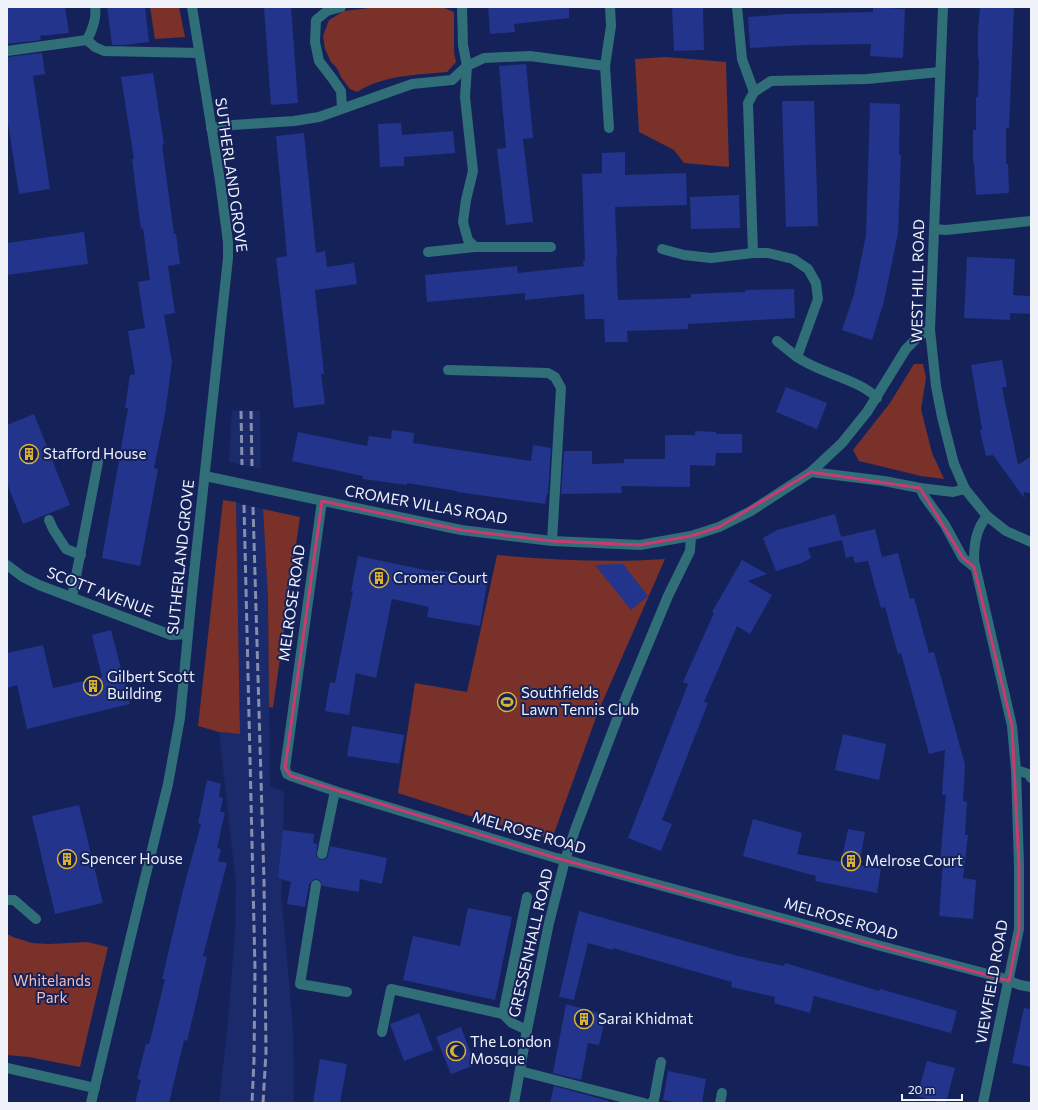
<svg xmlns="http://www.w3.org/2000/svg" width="1038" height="1110" viewBox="0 0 1038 1110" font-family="Commissioner,sans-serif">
  <rect width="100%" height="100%" fill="#15225a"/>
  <g fill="#1b2a6a">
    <path d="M232 410 260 411 261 469 229 462Z"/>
    <path d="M236 502 263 509 268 599 270 786 284 792 282 891 281 892 293 1028 294 1103H219L228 1023 235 930 236 885 219 732 240 734Z"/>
  </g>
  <g fill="#793129">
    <path d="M150 7H179L185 37 155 39Z"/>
    <path d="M442 7 454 12V52L456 62 447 72C416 75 383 75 357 92L350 89 341 77 337 68 331 62 325 49 323 36 329 20 344 11 369 8Z"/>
    <path d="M666 57 726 62 729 167 684 163 674 150 639 132 635 59Z"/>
    <path d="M914 364H923L926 378 921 409 932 453 944 479 921 476 859 461 853 450 890 403Z"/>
    <path d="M223 500 236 502 240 734 219 732 198 726Z"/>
    <path d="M263 509 300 517 273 708 269 707 268 599Z"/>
    <path d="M497 555C553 560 609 563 665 559L598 712 552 839 531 834 473 817 398 793 415 683 467 692Z"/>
    <path d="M7 934 13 937 32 943 49 944 87 942 108 947 80 1067 29 1057 7 1055Z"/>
  </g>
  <g fill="#22348b">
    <path d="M7 7H65L69 33 40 36 41 40 7 44Z"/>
    <path d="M107 7H145L149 42 125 45H112Z"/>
    <path d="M264 7H291L298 103 271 105Z"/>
    <path d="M488 7H569V18L514 24 515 32 490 34Z"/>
    <path d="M672 7H703L704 50 674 51Z"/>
    <path d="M873 7 905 9 903 58 870 56 871 44 805 45 750 48 748 17 787 14 873 12Z"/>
    <path d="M980 7H1014L1009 128H1006V164H1008L1009 193 976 195 974 162H973V130H976V97H978L979 59H978V30Z"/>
    <path d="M42 53 45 74 33 76 50 189 19 194 7 117V57Z"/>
    <path d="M526 64 533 138 523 139 533 222 506 225 497 149 506 148 499 66Z"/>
    <path d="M153 73 164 144 162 145 174 234H176L180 264 168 266 175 313 164 315 172 362 165 414 154 468 158 469 140 566 102 558 128 408H125L130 375 135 374 128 331 145 328 138 282 150 280 143 228 141 229 137 199 132 159H134L121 77Z"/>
    <path d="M782 101H814L818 226 786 227Z"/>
    <path d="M870 103 900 104 899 155H901L898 233 884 301 872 340 842 330 854 294 866 235Z"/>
    <path d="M401 123 402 135 453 131 455 153 404 157V166L380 167 378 124Z"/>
    <path d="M304 133 316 253 325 251 327 267 354 263 357 284 315 290 324 374H321L325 404 294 408 276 258 287 256 276 136Z"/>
    <path d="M625 152V175L686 173 687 205 615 207 617 257H616L618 300 691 298V294L745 292V290L794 289 795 318 688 324V329L627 331 628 342H605L604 319H585L584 294 525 300V293L427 302 425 275 517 266 518 273 584 266 583 261H585L582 174 602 173V153Z"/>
    <path d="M739 195 740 228 691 229 690 197Z"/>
    <path d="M84 232 88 264 7 275V243Z"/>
    <path d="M967 257 1015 259 1013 295 1031 296V314L1010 313V320L964 318Z"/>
    <path d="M1002 360 1007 387H1002L1018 465 1031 456V493L1023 492 1025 499 993 455 986 456 980 430 982 429 971 365Z"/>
    <path d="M786 387 827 403 817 429 776 412Z"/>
    <path d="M34 414 70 505 23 524 7 483V425Z"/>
    <path d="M392 430 414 433 413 443 531 461 533 445 551 448 548 494H547L545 504 457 492V491L407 483V485L363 479V476L292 461 298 432 367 446 369 436 391 439Z"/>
    <path d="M695 431 716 432V434H742V453H716L715 466 690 465V487L621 486 622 493 561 494 564 451H592V464L624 463V459H665V435H695Z"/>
    <path d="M835 514 841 537 875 529 882 557 898 553 910 599 914 598 929 653 934 652 965 765 963 801 967 802 965 835H968L963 878 976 880 973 919 939 916 943 862H940L946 795H942L945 750 929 754 901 653 898 654 885 607 881 608 868 561 855 563 853 556 846 558 842 540 808 548 811 558 802 563 776 571 763 538 777 530Z"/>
    <path d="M358 556 435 572V570L488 578 480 626 427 617 429 607 392 599 376 678 356 673 349 715 325 711 330 682 335 683 353 591H351Z"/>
    <path d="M742 560 767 574 748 581 772 595 750 634 737 626 704 702 708 703 662 820 672 824 661 851 628 838 688 684 683 682 714 613 712 612Z"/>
    <path d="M623 564 648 596 631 610 595 565Z"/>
    <path d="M111 630 130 704 27 729 17 685 7 688V653L43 645 53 688 102 677 92 635Z"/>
    <path d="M352 726 404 735 399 764 347 756Z"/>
    <path d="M843 734 886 744 879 780 835 770Z"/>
    <path d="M207 780 221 784 219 797 223 798 220 812H225L217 848 221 849 218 861 227 863 203 956 207 957 187 1041 184 1040 169 1103H135L141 1080 137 1079 146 1044H149L151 1037 165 979H162L183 890 201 824 198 823Z"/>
    <path d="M79 805 103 903 55 914 32 816Z"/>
    <path d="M753 819 802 833 797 854 841 862 848 829 865 832 859 865 881 869 877 893 815 881 816 876 743 856Z"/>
    <path d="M283 830 314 834 313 843 317 844 316 856 320 860H324L327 858 330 846 387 858 382 884 360 879 359 892 322 886 320 880 314 879 309 884 305 907 287 904 291 882 278 878Z"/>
    <path d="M468 908 512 917 495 1000 403 980 413 936 460 946Z"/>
    <path d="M579 911 738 956 784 966 785 963 879 991 880 989 957 1011 951 1033 814 996 810 1013 774 1003 775 997 731 987 732 982 613 948V950L588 943 574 1000 559 997Z"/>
    <path d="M566 1004 606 1015 599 1045 588 1043 581 1080 553 1073Z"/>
    <path d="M1024 1008 1031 1009V1067L1012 1063Z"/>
    <path d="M419 1013 433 1050 404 1061 390 1024Z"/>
    <path d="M461 1027 475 1065 451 1074 436 1037Z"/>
    <path d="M320 1059 347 1064 340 1103H313Z"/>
    <path d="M927 1061 955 1068 946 1103H941L917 1096Z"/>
    <path d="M668 1071 706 1079 702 1103H679L663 1100Z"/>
    <path d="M554 1086 609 1101V1103H550Z"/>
  </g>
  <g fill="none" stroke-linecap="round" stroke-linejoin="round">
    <g stroke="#306e78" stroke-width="10">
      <path d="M87 40C92 31 97 17 95 7"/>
      <path d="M605 66 611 26 610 7"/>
      <path d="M448 370 548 373 555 377 561 388 552 541"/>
      <path d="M49 520 53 529 66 549 81 555"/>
      <path d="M72 597 98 462"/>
      <path d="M322 854 335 791"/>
      <path d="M316 885 300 984 347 992"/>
      <path d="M503 1014 527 897"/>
      <path d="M382 1032 391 989 503 1014 512 1023 527 1030"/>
      <path d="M520 1071 644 1103"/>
      <path d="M651 1103 654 1100 661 1062"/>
      <path d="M720 1103 722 1093"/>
    </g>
    <g stroke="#306e78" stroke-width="10">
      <path d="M341 7 327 11 316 20 315 42 319 61 332 78 341 91 342 108"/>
      <path d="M737 7 742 59 754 92"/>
      <path d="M943 7 930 330 936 386 942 417 954 464 965 489 987 516 1006 531 1031 542"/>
      <path d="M7 51 87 40 95 47 104 51 199 53"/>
      <path d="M211 128 233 125 294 121 319 117 412 84 452 80 467 66 484 58 530 56 605 66 609 128"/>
      <path d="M934 229 946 230 1031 221"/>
      <path d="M475 247H551"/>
      <path d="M662 249 684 255 711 258 753 253H768L793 259 808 269 816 283 818 299 797 357C821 374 859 379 877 398"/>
      <path d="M428 252 475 247 468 240 463 222 466 200 473 171 465 97 467 66 463 45 462 7"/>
      <path d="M753 253 748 103 754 92 771 81 867 79 940 72"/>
      <path d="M777 341 797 357"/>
      <path d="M811 472 884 481 920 488 924 496 945 525 963 558 974 567"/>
      <path d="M205 476 461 530 552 541 640 545 691 536"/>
      <path d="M920 488 953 492 965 489"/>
      <path d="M322 501 285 768 287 774 291 776 335 791 556 858 574 862 814 927 877 945 999 977 1020 985 1031 987"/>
      <path d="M7 565 23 577 39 585 171 635 188 634"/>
      <path d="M1016 770 1029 774 1031 778"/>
      <path d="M7 900H14L36 919"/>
      <path d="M7 1068 95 1088"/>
      <path d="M91 1103 134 923 168 784 180 718 192 592 228 258V242L220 181 192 7"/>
      <path d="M514 1103 527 1030 549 923 565 860 575 830 619 714 668 596 690 551 691 536 719 527 751 511 811 472 842 443 867 412 906 349 920 335 930 330"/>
      <path d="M983 1103 1019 929V866L1016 770 1012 726 974 561C974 544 976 529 987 516"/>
    </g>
    <g stroke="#868ead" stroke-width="3" stroke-dasharray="8 4" stroke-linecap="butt">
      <path d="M241 411 242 465"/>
      <path d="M251 411 252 466"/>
      <path d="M244 505 255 969 254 1060 252 1103"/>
      <path d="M253 507 264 881 266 1052 263 1103"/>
    </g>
  </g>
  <path fill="none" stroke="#c93973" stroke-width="3" stroke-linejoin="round" d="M811 472 920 488 963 558 974 567 1012 726 1019 866V929L1009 981 556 858 291 776 285 768 322 501 461 530 552 541 640 545 691 536 719 527Z"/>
  <defs>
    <symbol id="building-ring" viewBox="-11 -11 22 22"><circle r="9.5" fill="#15225a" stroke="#dcb233" stroke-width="1.5"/><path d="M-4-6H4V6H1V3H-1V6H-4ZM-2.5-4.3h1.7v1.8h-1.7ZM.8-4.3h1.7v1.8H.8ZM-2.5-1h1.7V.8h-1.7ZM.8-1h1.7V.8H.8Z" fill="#dcb233"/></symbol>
    <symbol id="stadium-ring" viewBox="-11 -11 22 22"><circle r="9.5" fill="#15225a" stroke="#dcb233" stroke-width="1.5"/><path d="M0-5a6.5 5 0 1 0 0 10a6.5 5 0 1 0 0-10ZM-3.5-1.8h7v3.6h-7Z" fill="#dcb233"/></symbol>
    <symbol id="mosque-ring" viewBox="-11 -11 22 22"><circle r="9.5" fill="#15225a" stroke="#dcb233" stroke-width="1.5"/><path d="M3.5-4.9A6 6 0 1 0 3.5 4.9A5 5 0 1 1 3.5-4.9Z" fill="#dcb233"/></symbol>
  </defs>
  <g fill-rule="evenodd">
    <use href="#building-ring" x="18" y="443" width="22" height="22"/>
    <use href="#building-ring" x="368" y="567" width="22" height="22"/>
    <use href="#building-ring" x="82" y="675" width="22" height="22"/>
    <use href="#stadium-ring" x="496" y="691" width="22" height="22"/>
    <use href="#building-ring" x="56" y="848" width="22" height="22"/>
    <use href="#building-ring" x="840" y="850" width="22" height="22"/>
    <use href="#building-ring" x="573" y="1008" width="22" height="22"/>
    <use href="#mosque-ring" x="445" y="1040" width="22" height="22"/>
  </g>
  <g text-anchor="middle" stroke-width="4" stroke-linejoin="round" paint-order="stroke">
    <g font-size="15" fill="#eff2f9" stroke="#15225a">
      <text transform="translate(231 175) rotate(82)" y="5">SUTHERLAND GROVE</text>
      <text transform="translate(918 281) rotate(-89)" y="5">WEST HILL ROAD</text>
      <text transform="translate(426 505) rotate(10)" y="5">CROMER VILLAS ROAD</text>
      <text transform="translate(181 557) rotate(-84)" y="5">SUTHERLAND GROVE</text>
      <text transform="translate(100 592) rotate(21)" y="5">SCOTT AVENUE</text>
      <text transform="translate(292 603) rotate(-82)" y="5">MELROSE ROAD</text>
      <text transform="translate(529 833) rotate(16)" y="5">MELROSE ROAD</text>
      <text transform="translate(841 919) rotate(16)" y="5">MELROSE ROAD</text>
      <text transform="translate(531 943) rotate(-77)" y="5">GRESSENHALL ROAD</text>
      <text transform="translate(992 982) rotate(-80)" y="5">VIEWFIELD ROAD</text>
    </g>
    <g font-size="15" fill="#eff2f9" stroke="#15225a" text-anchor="start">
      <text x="43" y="459">Stafford House</text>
      <text x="393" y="583">Cromer Court</text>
      <text x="107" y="682">Gilbert Scott<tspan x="107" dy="17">Building</tspan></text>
      <text x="521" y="698">Southfields<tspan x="521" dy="17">Lawn Tennis Club</tspan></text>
      <text x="81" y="864">Spencer House</text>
      <text x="865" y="866">Melrose Court</text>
      <text x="598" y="1024">Sarai Khidmat</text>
      <text x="470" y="1047">The London<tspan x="470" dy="17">Mosque</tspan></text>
    </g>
    <g font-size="15" fill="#f6bbb1" stroke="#15225a">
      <text x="52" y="986">Whitelands<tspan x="52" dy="17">Park</tspan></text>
    </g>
  </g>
  <rect width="1038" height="1110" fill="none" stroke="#eff2f9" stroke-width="16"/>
  <path d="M902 1094v6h60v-6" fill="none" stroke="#eff2f9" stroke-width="2"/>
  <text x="908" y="1094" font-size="12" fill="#eff2f9" stroke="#15225a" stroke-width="3" paint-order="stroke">20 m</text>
</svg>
